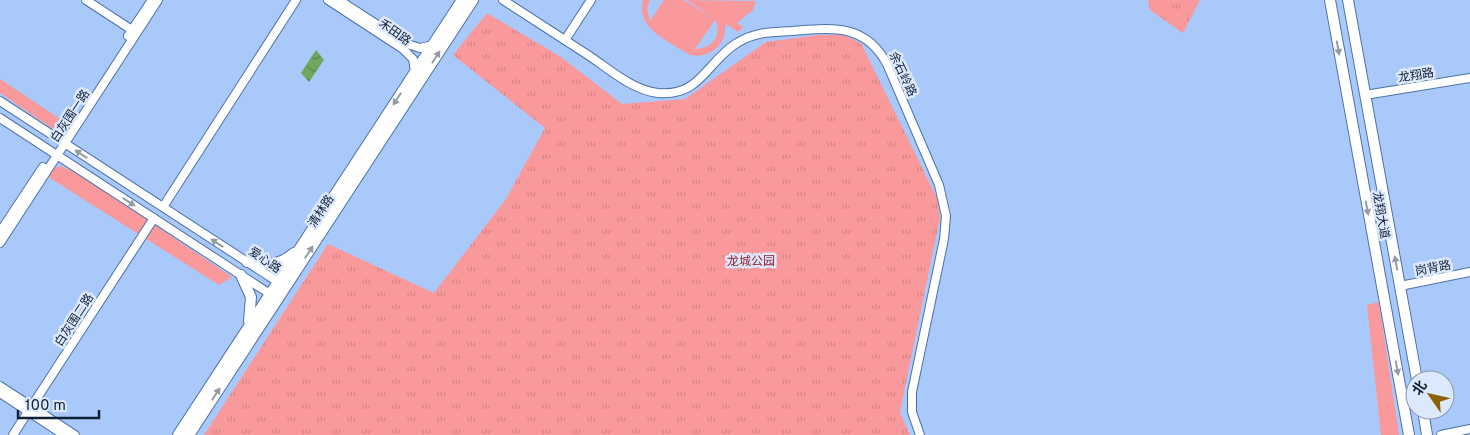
<svg xmlns="http://www.w3.org/2000/svg" width="1470" height="435" viewBox="0 0 1470 435" font-family="Overpass,'Noto Sans SC',sans-serif">
  <defs>
    <pattern id="park-tufts" width="24" height="20" patternUnits="userSpaceOnUse" patternTransform="scale(1.25)"><rect width="24" height="20" fill="#fa999b"/><path d="M3 7l-1-3M5 7V3M7 7l1-3M15 17l-1-3M17 17v-4M19 17l1-3" fill="none" stroke="#d58486"/></pattern>
    <pattern id="water-waves" width="16" height="10" patternUnits="userSpaceOnUse" patternTransform="scale(1.25)"><rect width="16" height="10" fill="#6fa75d"/><path d="M0 5q4-4 8 0t8 0" fill="none" stroke="#5a884e"/></pattern>
  </defs>
  <rect width="100%" height="100%" fill="#a9c9fb"/>
  <g fill="#fa999b" fill-rule="evenodd">
    <path d="M643 0H650L647 9 650 21 664 0H684L714 19 687 0 756 1 753 10 737 23 743 27 739 32 725 24C727 44 711 59 690 55 670 42 635 29 643 0ZM715 20C723 35 712 49 695 49Z"/>
    <path d="M0 79 60 119 53 129 0 93Z"/>
    <path d="M61 166 81 175 232 277 219 285 50 178 47 170Z"/>
    <path d="M1379 302 1399 435H1381L1367 305Z"/>
  </g>
  <g fill="url(#park-tufts)">
    <path d="M1148 0H1200L1183 33 1150 10Z"/>
    <path d="M487 13 561 57 622 104 685 99 766 42 818 35H843L861 43 937 198 940 218 900 412 910 435H204L328 244 434 293 506 199 545 128 453 55Z"/>
  </g>
  <path fill="url(#water-waves)" d="M316 50 324 60 309 82 301 73Z"/>
  <g fill="none" stroke-linecap="round" stroke-linejoin="round">
    <defs>
      <g id="minor">
        <path d="M86 0 135 32"/>
        <path d="M328 0 403 49 413 59 415 72"/>
        <path d="M339 0 407 44 420 48 433 45"/>
        <path d="M503 0C531 18 560 37 588 55 609 69 632 90 658 93 701 97 707 61 737 43 754 32 772 32 792 31 832 28 865 23 887 64L939 185 946 216 944 239 912 392V412L920 435"/>
        <path d="M128 36 152 0"/>
        <path d="M565 40 591 0"/>
        <path d="M1365 95 1470 78"/>
        <path d="M0 101 278 282 279 286"/>
        <path d="M0 118 270 294 273 293"/>
        <path d="M163 207 296 0"/>
        <path d="M0 232 43 167"/>
        <path d="M0 243 158 0"/>
        <path d="M1400 286 1470 272"/>
        <path d="M0 386 75 435"/>
        <path d="M0 393 64 435"/>
        <path d="M13 435 154 218"/>
        <path d="M1441 435 1470 429"/>
      </g>
      <g id="major">
        <path d="M1330 0 1409 435"/>
        <path d="M1348 0 1417 380"/>
        <path d="M247 262C263 266 281 265 294 253"/>
        <path d="M241 275 251 297 249 321"/>
        <path d="M1423 410 1427 435"/>
        <path d="M178 435 462 0"/>
        <path d="M189 435 473 0"/>
      </g>
    </defs>
    <use href="#minor" stroke="#4c71a9" stroke-width="10"/>
    <use href="#major" stroke="#4c71a9" stroke-width="12"/>
    <use href="#minor" stroke="#fff" stroke-width="8"/>
    <use href="#major" stroke="#fff" stroke-width="10"/>
  </g>
  <defs><path id="oneway-solid" d="M-6-.8H1V-3.2L6.5 0L1 3.2V.8H-6Z" transform="scale(1.25)"/></defs>
  <g fill="#939ba5">
    <use href="#oneway-solid" transform="translate(1338 48) rotate(80)"/>
    <use href="#oneway-solid" transform="translate(436 57) rotate(-57)"/>
    <use href="#oneway-solid" transform="translate(397 99) rotate(123)"/>
    <use href="#oneway-solid" transform="translate(81 154) rotate(-147)"/>
    <use href="#oneway-solid" transform="translate(129 202) rotate(33)"/>
    <use href="#oneway-solid" transform="translate(1367 208) rotate(80)"/>
    <use href="#oneway-solid" transform="translate(217 243) rotate(-147)"/>
    <use href="#oneway-solid" transform="translate(309 252) rotate(-57)"/>
    <use href="#oneway-solid" transform="translate(1396 263) rotate(-100)"/>
    <use href="#oneway-solid" transform="translate(1397 368) rotate(80)"/>
    <use href="#oneway-solid" transform="translate(216 394) rotate(-57)"/>
  </g>
  <g text-anchor="middle" stroke-width="5" stroke-linejoin="round" paint-order="stroke">
    <g font-size="12" fill="#102037" stroke="#dce9fc">
      <text transform="translate(395 32) rotate(35)" y="4">禾田路</text>
      <text transform="translate(903 74) rotate(65)" y="4">余石岭路</text>
      <text transform="translate(1416 75) rotate(-9)" y="4">龙翔路</text>
      <text transform="translate(70 116) rotate(-57)" y="4">白灰围一路</text>
      <text transform="translate(321 211) rotate(-57)" y="4">清林路</text>
      <text transform="translate(1381 215) rotate(80)" y="4">龙翔大道</text>
      <text transform="translate(265 260) rotate(34)" y="4">爱心路</text>
      <text transform="translate(1433 268) rotate(-11)" y="4">岗背路</text>
      <text transform="translate(74 320) rotate(-57)" y="4">白灰围二路</text>
    </g>
    <g font-size="12" fill="#942232" stroke="#dce9fc">
      <text x="751" y="265">龙城公园</text>
    </g>
  </g>
  <g transform="translate(1430 395) rotate(304)"><circle r="24" fill="#dce9fc" stroke="#8a99ad"/>
  <path d="M0-4L9 19L0 12L-9 19Z" fill="#8c6205"/>
  <text y="-8" font-size="14" font-weight="bold" text-anchor="middle" fill="#102037">北</text>
  </g>
  <path d="M18 410v8h81v-8" fill="none" stroke="#102037" stroke-width="2.5"/>
  <text x="25" y="410" font-size="15" fill="#102037" stroke="#dce9fc" stroke-width="4" paint-order="stroke">100 m</text>
</svg>
